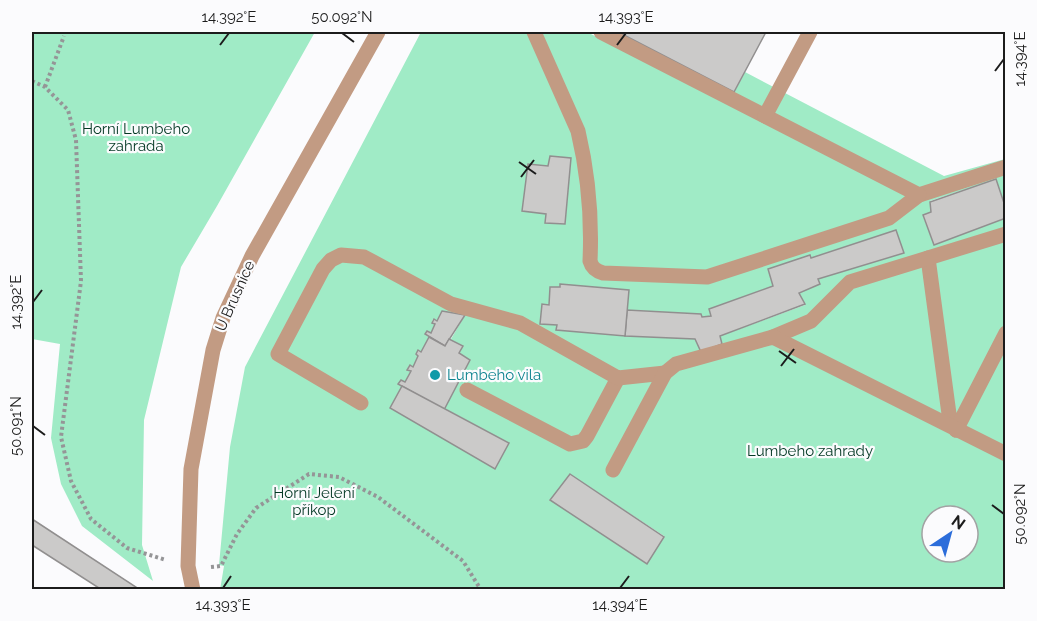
<svg xmlns="http://www.w3.org/2000/svg" width="1037" height="621" viewBox="0 0 1037 621" font-family="Raleway,sans-serif">
  <rect width="100%" height="100%" fill="#fbfbfd"/>
  <g fill="#a0ebc6" fill-rule="evenodd">
    <path d="M32 32H315L217 206 181 267 144 420 142 545 153 581 82 526 61 484 51 438 60 344 32 339Z"/>
    <path d="M421 32H587L728 104 745 72 944 176 1005 159V209L996 179 930 201 931 212 923 216 934 245 1005 218V589L220 590 224 566 219 565 230 447 245 367ZM550 156 571 159 565 224 545 223 546 214 523 211 528 165 548 166ZM896 230 903 253 818 279 820 284 799 293 805 305 720 336 695 339 557 330V325L540 324 542 305H549L550 287H560L561 285 628 290 627 310 701 314 702 317 711 316 710 309 773 286 769 269 810 255 811 258ZM465 315 451 339H449L462 346 459 353 470 360 444 408 509 443 495 468 390 408 402 386 399 383 401 380 405 382 411 371 407 369 410 365 413 367 418 356 416 354 418 350 421 352 429 337 425 334 427 331 431 333 435 324 432 323 433 319 437 321ZM570 474 664 536 647 564 551 500ZM932 516H968V552H932Z"/>
  </g>
  <g fill="#cbcac9" stroke="#918f8f" stroke-width="1.5">
    <path d="M618 32H766L734 92Z"/>
    <path d="M550 156 571 158 565 224 545 223 546 214 522 211 528 164 548 166Z"/>
    <path d="M996 179 1006 209V218L934 245 923 215 931 212 930 202Z"/>
    <path d="M896 230 904 253 818 279 820 284 799 293 805 304 720 336 722 344 701 352 695 339 625 336 627 310 701 314 702 317 711 316 709 309 773 286 768 269 810 255 811 258Z"/>
    <path d="M560 284 629 290 625 336 556 330 557 325 540 324 542 304 549 305 550 287H560Z"/>
    <path d="M442 311 465 315 445 346 425 334 427 331 431 333 435 324 432 323 434 319 437 321Z"/>
    <path d="M429 337 445 346 449 339 463 346 459 353 470 360 444 410 398 384 401 380 405 382 411 371 407 370 410 365 413 367 418 356 416 354 418 350 421 352Z"/>
    <path d="M402 386 509 443 495 469 390 408Z"/>
    <path d="M570 474 664 537 647 564 550 500Z"/>
    <path d="M32 519 139 589 140 590H102L32 545Z"/>
  </g>
  <g fill="none" stroke-linecap="round" stroke-linejoin="round">
    <g stroke="#959597" stroke-width="4" stroke-dasharray="3 3" stroke-linecap="butt">
      <path d="M32 81 45 87 68 110 76 140 81 281 61 437 71 481 91 519 127 548 166 560"/>
      <path d="M45 87 64 36"/>
      <path d="M211 567 221 566 237 534 256 508 309 474 339 477 378 497 463 561 481 590"/>
    </g>
    <g stroke="#c29b83" stroke-width="15">
      <path d="M534 32 578 131C588 173 592 217 590 261 592 268 596 271 603 273L707 277 889 218 919 195 1006 167"/>
      <path d="M601 32 919 195"/>
      <path d="M765 116 810 32"/>
      <path d="M928 258 949 414 956 430"/>
      <path d="M773 337 811 321 850 282 1006 234"/>
      <path d="M467 390 570 444 583 441 587 436 618 378"/>
      <path d="M361 403 278 354 323 269 331 260 341 255 364 257 451 304 520 323 618 378 665 373"/>
      <path d="M956 430 1006 333"/>
      <path d="M613 470 665 373 676 364 773 337 1006 454"/>
    </g>
    <path stroke="#c29b83" stroke-width="15" d="M193 590 188 566 191 469 213 350 223 318 252 256 378 32"/>
  </g>
  <path fill="none" stroke="#1c1c1c" stroke-width="2" d="M342 33 354 42M220 45 229 33M617 45 626 33M995 71 1004 59M519 162 536 174M521 177 534 160M33 302 42 290M779 351 796 363M781 366 794 349M33 426 45 435M992 505 1004 514M223 588 231 576M620 588 629 576"/>
  <circle fill="#0f9aa8" stroke="#fbfbfd" stroke-width="2" cx="435" cy="375" r="6"/>
  <g text-anchor="middle" stroke-width="4.5" stroke-linejoin="round" paint-order="stroke">
    <g font-size="15" fill="#023723" stroke="#fbfbfd">
      <text x="136" y="134">Horní Lumbeho<tspan x="136" dy="17">zahrada</tspan></text>
      <text x="810" y="456">Lumbeho zahrady</text>
      <text x="314" y="498">Horní Jelení<tspan x="314" dy="17">příkop</tspan></text>
    </g>
    <g font-size="15" fill="#1c1c1c" stroke="#fbfbfd">
      <text transform="translate(235 296) rotate(-66)" y="5">U Brusnice</text>
    </g>
    <g font-size="15" fill="#0d838f" stroke="#fbfbfd" text-anchor="start">
      <text x="447" y="380">Lumbeho vila</text>
    </g>
  </g>
  <rect width="1037" height="621" fill="none" stroke="#fbfbfd" stroke-width="66"/>
  <g transform="translate(950 534) rotate(36)"><circle r="28" fill="#fbfbfd" stroke="#a2a2a3" stroke-width="1.5"/>
  <path d="M0-4.5L10 22L0 15L-10 22Z" fill="#2c6dda"/>
  <text y="-9" font-size="16" font-weight="bold" text-anchor="middle" fill="#1c1c1c">N</text>
  </g>
  <rect x="33" y="33" width="971" height="555" fill="none" stroke="#1c1c1c" stroke-width="2"/>
  <g font-size="15" text-anchor="middle" fill="#1c1c1c">
    <text x="229" y="22">14.392°E</text>
    <text x="342" y="22">50.092°N</text>
    <text x="626" y="22">14.393°E</text>
    <text transform="translate(1020 59) rotate(-90)" y="5">14.394°E</text>
    <text transform="translate(16 302) rotate(-90)" y="5">14.392°E</text>
    <text transform="translate(16 426) rotate(-90)" y="5">50.091°N</text>
    <text transform="translate(1020 514) rotate(-90)" y="5">50.092°N</text>
    <text x="223" y="610">14.393°E</text>
    <text x="620" y="610">14.394°E</text>
  </g>
</svg>
